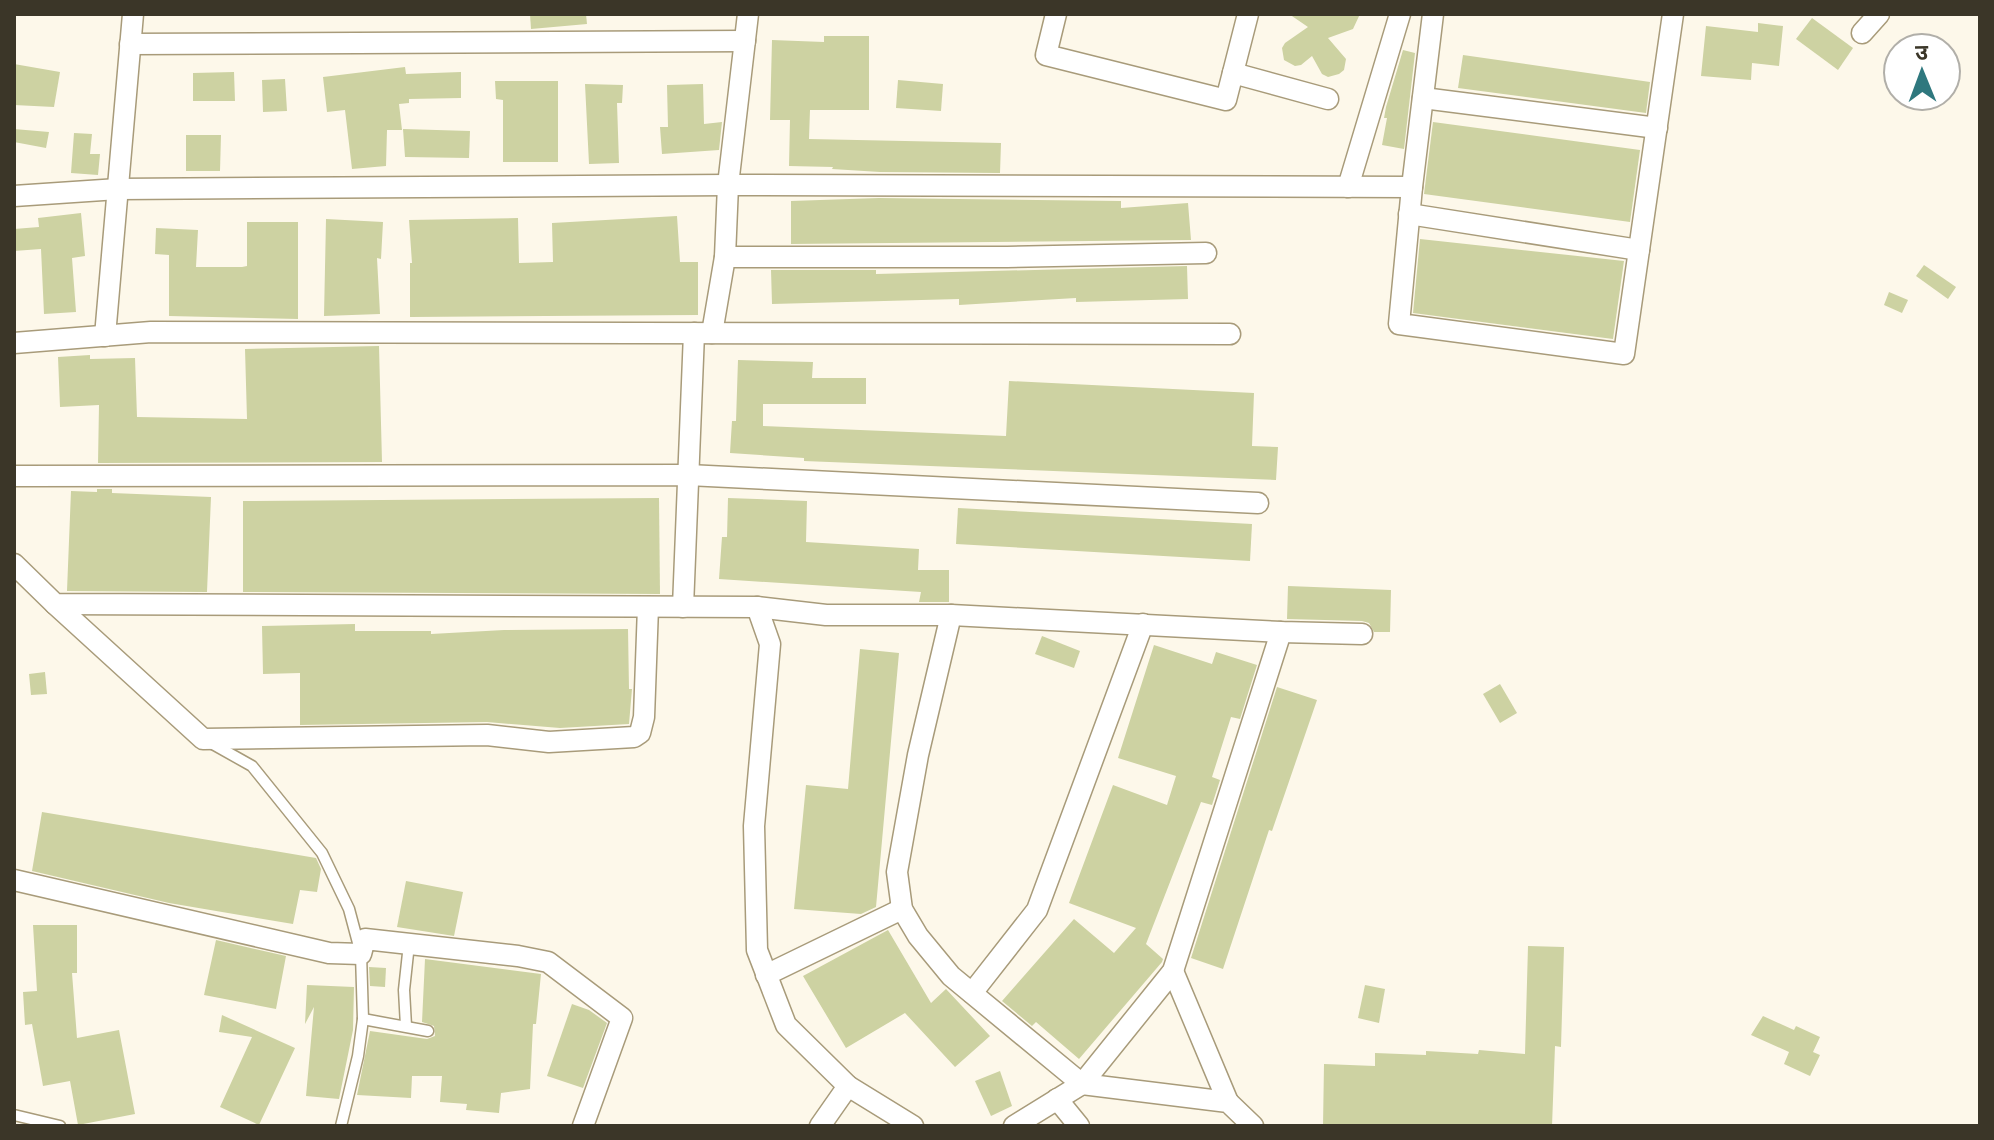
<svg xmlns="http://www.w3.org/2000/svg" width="1994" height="1140" viewBox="0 0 1994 1140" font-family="Montserrat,'Noto Sans Devanagari',sans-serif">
  <rect width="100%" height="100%" fill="#fdf8ea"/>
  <g fill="#cdd2a2">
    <path d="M530 14H586L587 24 531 29Z"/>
    <path d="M1289 14H1360L1353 29 1328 38 1346 59 1344 70 1339 74 1328 77 1322 74 1312 56 1301 65 1295 66 1284 60 1282 48 1285 43 1308 27Z"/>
    <path d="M1812 18 1853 48 1838 70 1796 39Z"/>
    <path d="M1758 23 1783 26 1779 66 1752 63 1751 80 1701 76 1706 26 1758 32Z"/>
    <path d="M824 36H869V110H810L809 139 1001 143 1000 173 880 172 832 169 833 167 789 166 790 120H770L772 40 824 42Z"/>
    <path d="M1403 50 1415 53 1404 149 1382 145 1387 118H1384L1386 107Z"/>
    <path d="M1463 55 1650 82 1646 113 1458 88Z"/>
    <path d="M14 64 60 72 54 107 14 105Z"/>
    <path d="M405 67 406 74 461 72V98L409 99V103L399 104 402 130H387L386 166 352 169 345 110 327 112 323 77Z"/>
    <path d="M234 72 235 101H193V73Z"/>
    <path d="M285 79 287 111 263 112 262 80Z"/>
    <path d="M898 80 943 84 941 111 896 108Z"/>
    <path d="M495 81H558V162H503V100L496 99Z"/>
    <path d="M585 84 623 85 622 103H617L619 163 589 164Z"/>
    <path d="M703 84 704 124 722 122 719 150 662 154 660 127H668L667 85Z"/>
    <path d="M1433 122 1640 150 1630 222 1424 194Z"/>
    <path d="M14 129 49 132 46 148 14 142Z"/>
    <path d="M403 129 470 131 469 158 405 157Z"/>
    <path d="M74 133 92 134 90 154H100L98 175 71 173Z"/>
    <path d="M186 135H221L220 171H186Z"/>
    <path d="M879 198 1121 201V208L1188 203 1191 240 791 244V201Z"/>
    <path d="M81 213 85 256 72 258 76 312 44 314 41 249 14 251V229L39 227 38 218Z"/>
    <path d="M677 216 680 262H698V315L410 317V263H412L409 220 518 218 519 263 553 262 552 223Z"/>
    <path d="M326 219 383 222 381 259 377 258 380 314 324 316Z"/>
    <path d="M247 222H298V319L169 316V255L155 254 156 228 198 230 196 267H242L247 266Z"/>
    <path d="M1420 239 1624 261 1613 339 1413 313Z"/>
    <path d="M1924 265 1956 287 1948 299 1916 276Z"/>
    <path d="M1187 266 1188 299 1076 302V298L959 305V299L772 304 771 270H876V274Z"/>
    <path d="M1889 292 1908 300 1902 313 1884 305Z"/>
    <path d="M379 346 382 462 98 463 99 405 60 407 58 357 90 355V359L135 358 137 417 247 419 245 349Z"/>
    <path d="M738 360 813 362 812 378H866V404H763V426L1006 436 1009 381 1254 393 1252 446 1278 447 1276 480 804 461V458L730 453 732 421H736Z"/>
    <path d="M97 489H112V493L211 497 207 592 67 591 71 491 97 492Z"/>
    <path d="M659 498 660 594 243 592V501Z"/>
    <path d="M728 498 807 501 806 542 919 549 918 570H949V602H919L921 592 719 579 722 537H727Z"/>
    <path d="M958 508 1252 524 1250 561 956 544Z"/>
    <path d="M1288 586 1391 590 1390 632H1374L1369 623 1362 621 1287 619Z"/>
    <path d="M355 624V631H431V634L504 630 628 629 629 689H632L629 724 560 728 487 722 300 725V673L263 674 262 626Z"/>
    <path d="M1042 636 1080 651 1074 668 1035 654Z"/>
    <path d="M1154 645 1212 664 1216 652 1257 665 1240 719 1231 717 1212 777 1220 780 1212 805 1201 802 1146 944 1163 959 1162 962 1079 1059 1036 1022 1032 1026 1002 1001 1074 919 1114 953 1136 928 1069 903 1113 785 1167 805 1176 776 1118 758Z"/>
    <path d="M860 649 899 653 876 907 861 914 794 909 806 785 848 789Z"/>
    <path d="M45 672 47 694 31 695 29 674Z"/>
    <path d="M1500 684 1517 713 1500 723 1483 694Z"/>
    <path d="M1277 687 1317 700 1272 831 1269 830 1223 969 1191 958Z"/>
    <path d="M42 812 316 858 321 869 317 892 300 890 293 924 169 903 32 871Z"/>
    <path d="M406 881 463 892 454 936 397 927Z"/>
    <path d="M33 925H77V973H72L77 1038 119 1030 135 1114 78 1125 70 1081 43 1086 32 1024 25 1025 23 992 37 991Z"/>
    <path d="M888 930 931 1003 946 989 990 1036 955 1067 905 1013 846 1048 803 976Z"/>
    <path d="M216 940 286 956 276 1009 204 995Z"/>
    <path d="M1528 946 1564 947 1561 1047 1555 1046 1552 1126H1323L1324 1064 1375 1066V1053L1426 1055V1051L1478 1054 1479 1050 1525 1054Z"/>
    <path d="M425 959 541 974 536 1024H533L530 1089 501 1093 499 1113 466 1110 467 1104 440 1102 442 1076H412L411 1098 357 1095 370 1031 427 1039 435 1036 434 1026 422 1022Z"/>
    <path d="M369 967 386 968 385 987 370 986Z"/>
    <path d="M307 985 354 987 353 1030 339 1099 306 1096 314 1007 305 1024Z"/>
    <path d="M1365 985 1385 989 1379 1023 1358 1018Z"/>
    <path d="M572 1004 589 1010 607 1023 583 1088 547 1076Z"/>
    <path d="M222 1015 295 1048 259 1125 220 1107 252 1037 219 1032Z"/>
    <path d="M1763 1016 1794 1030 1796 1026 1820 1037 1813 1052 1820 1055 1810 1076 1784 1064 1789 1052 1751 1035Z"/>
    <path d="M1000 1071 1012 1106 991 1116 975 1081Z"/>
  </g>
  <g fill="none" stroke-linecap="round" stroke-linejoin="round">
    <defs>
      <g id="lane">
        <path d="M211 743 252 766 322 853 349 909 361 954 363 1019 358 1056 341 1126"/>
        <path d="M363 1019 428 1031"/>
        <path d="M406 1026 404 990 409 944"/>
        <path d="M14 1115 60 1126"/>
      </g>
      <g id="street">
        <path d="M1056 14 1046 55 1226 100 1248 14"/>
        <path d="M1433 14 1412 187 1399 324 1624 354 1673 14"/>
        <path d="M1862 33 1879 14"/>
        <path d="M130 44 745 41"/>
        <path d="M1233 73 1328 99"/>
        <path d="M1423 98 1657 128"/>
        <path d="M1348 187 1400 14"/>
        <path d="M14 196 118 189 728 185 1412 187"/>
        <path d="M1409 214 1639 250"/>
        <path d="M725 257H1007L1206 253"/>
        <path d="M712 333 725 257 728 185 748 14"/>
        <path d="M105 336 133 14"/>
        <path d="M14 343 151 332 1230 334"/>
        <path d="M14 476 688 475 1258 503"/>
        <path d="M14 564 55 604 757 607 826 615H951L1281 632 1362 634"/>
        <path d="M55 604 203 739 487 735 549 742 634 737 640 733 644 717 648 607"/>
        <path d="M683 607 694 333"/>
        <path d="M757 607 770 644 754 826 757 950 786 1025 848 1086 913 1126"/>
        <path d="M951 615 918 755 897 872 902 909 918 936 951 976 1082 1084 1228 1102 1253 1126"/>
        <path d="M14 880 329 953 361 954 365 939 518 956 548 962 622 1018 583 1126"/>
        <path d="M1173 971 1228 1102"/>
        <path d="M766 975 902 909"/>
        <path d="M972 993 1037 910 1143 624"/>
        <path d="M1057 1099 1079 1126"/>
        <path d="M820 1126 848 1086"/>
        <path d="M1014 1126 1082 1084 1173 971 1281 632"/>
      </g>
    </defs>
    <use href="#lane" stroke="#a89b7a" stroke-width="13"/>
    <use href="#street" stroke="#a89b7a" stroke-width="23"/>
    <use href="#lane" stroke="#fff" stroke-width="10"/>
    <use href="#street" stroke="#fff" stroke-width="20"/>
  </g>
  <rect width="1994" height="1140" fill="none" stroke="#3b3628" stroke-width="32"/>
  <g transform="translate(1922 72) rotate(359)"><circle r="38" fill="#ffffff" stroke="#b1afa9" stroke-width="2"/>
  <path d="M0-6L14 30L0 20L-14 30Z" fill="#2f787e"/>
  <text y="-12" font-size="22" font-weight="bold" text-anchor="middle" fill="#3b3628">उ</text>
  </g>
</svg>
